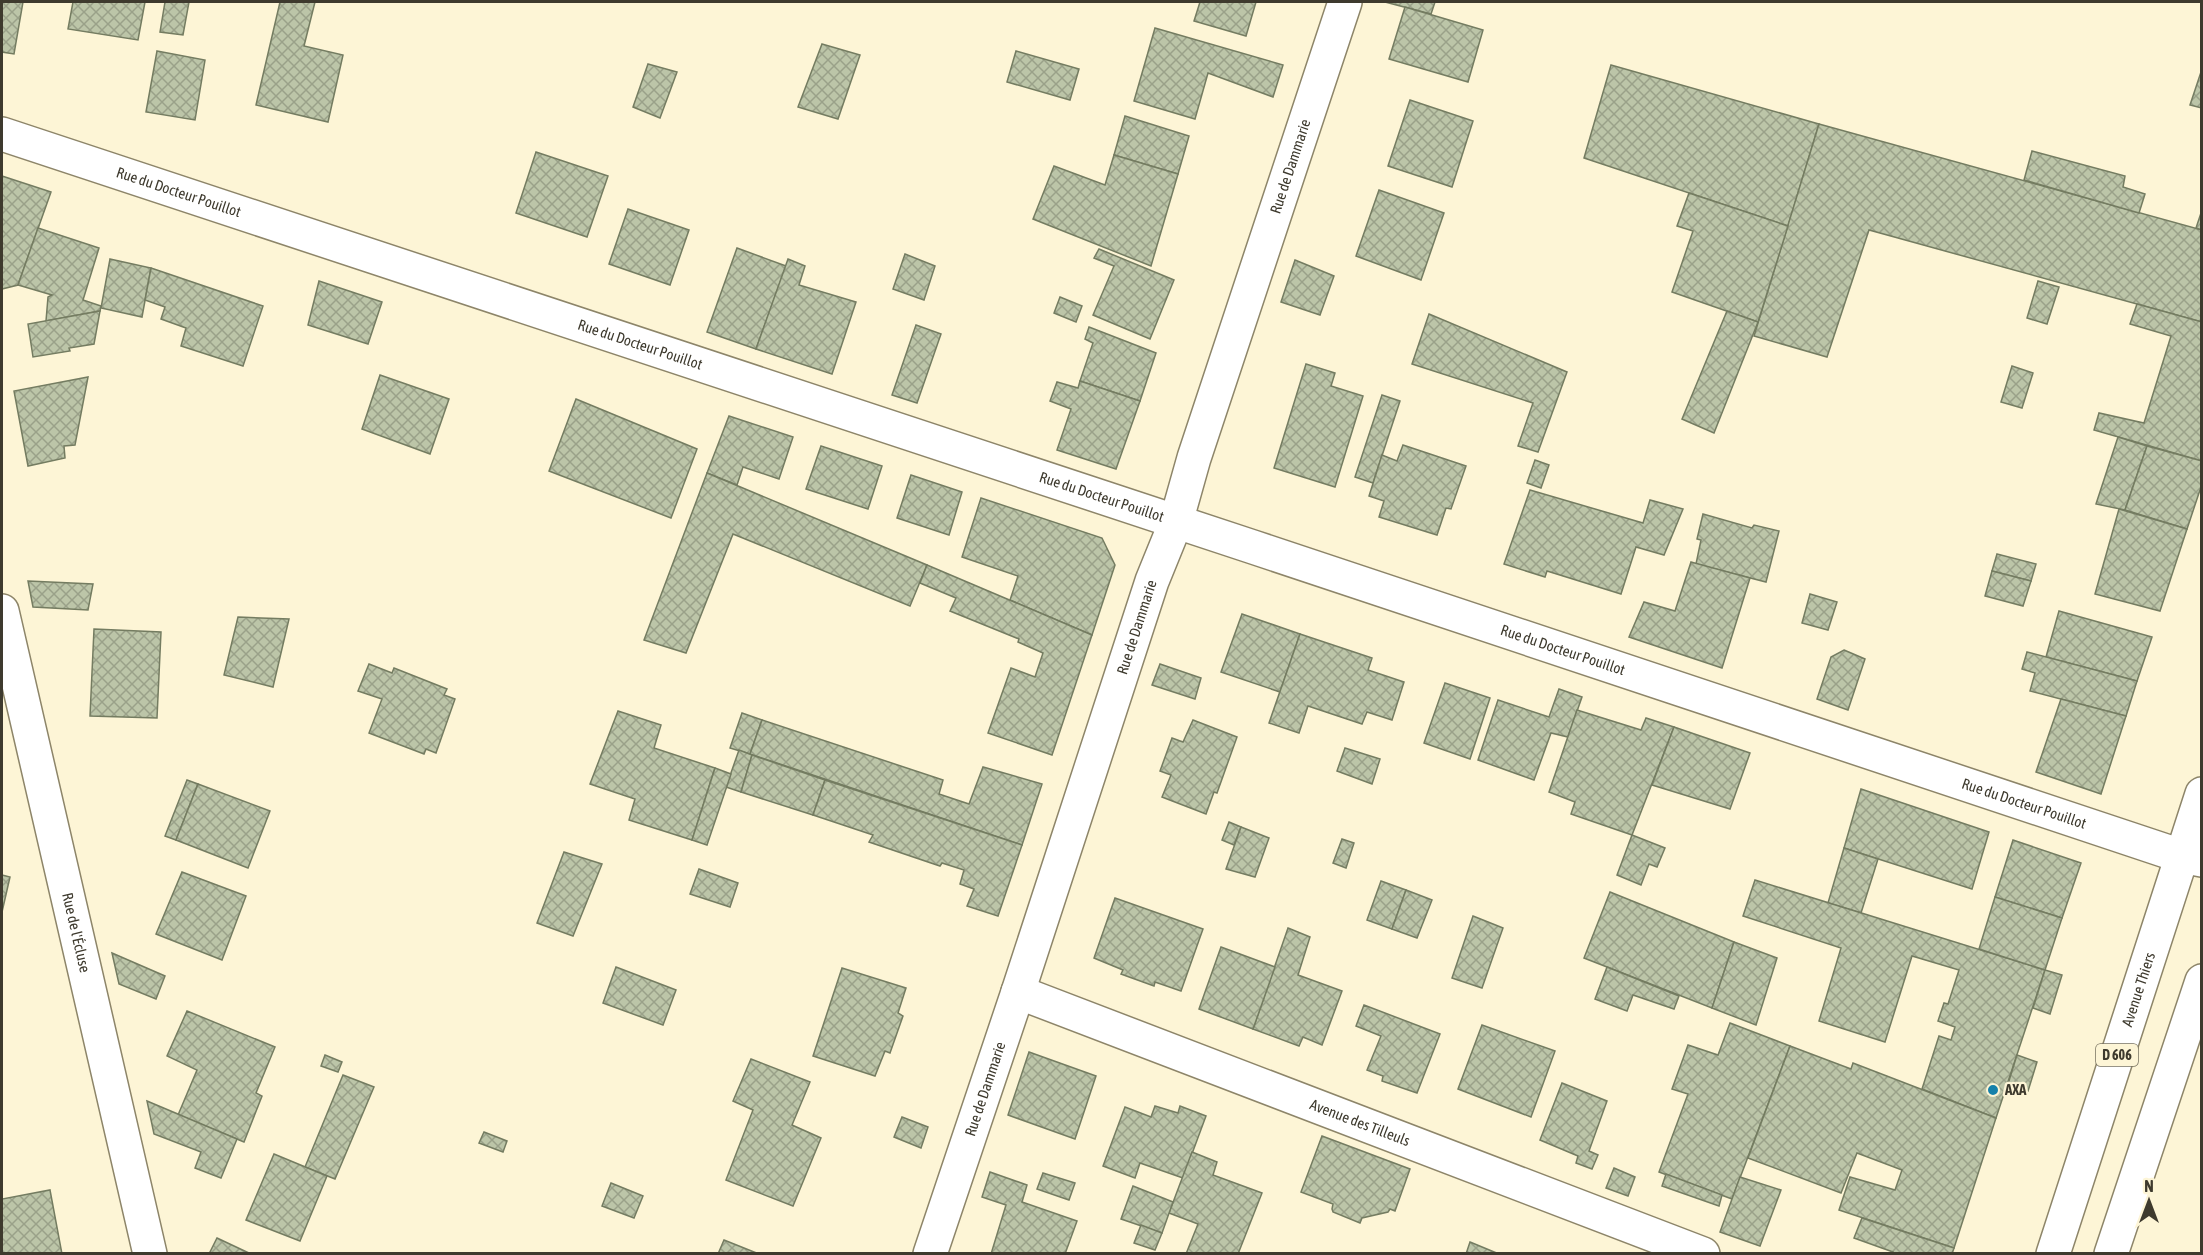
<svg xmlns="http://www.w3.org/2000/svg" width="2203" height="1255" viewBox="0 0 2203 1255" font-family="'Asap Condensed',sans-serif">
  <defs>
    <pattern id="building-cross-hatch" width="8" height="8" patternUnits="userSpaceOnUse" patternTransform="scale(1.5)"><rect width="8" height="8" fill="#bcc5a8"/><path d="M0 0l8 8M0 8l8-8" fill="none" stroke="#9aa189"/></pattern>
  </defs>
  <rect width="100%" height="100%" fill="#fdf5d6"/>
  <g fill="url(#building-cross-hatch)" stroke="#747c61" stroke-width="1.5">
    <path d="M2 2H23L14 54 2 52Z"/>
    <path d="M73 2H145L138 40 68 29Z"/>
    <path d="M165 2H189L183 35 160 32Z"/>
    <path d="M280 2H315L304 46 343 55 328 122 256 105Z"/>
    <path d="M1200 2H1256L1246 36 1194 21Z"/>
    <path d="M1385 2H1435L1431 14Z"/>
    <path d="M1405 7 1483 30 1468 82 1389 59Z"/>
    <path d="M1155 28 1283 65 1273 97 1208 73 1195 119 1134 101Z"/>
    <path d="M822 44 860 55 838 119 798 107Z"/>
    <path d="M157 51 205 60 195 120 146 112Z"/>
    <path d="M1016 51 1079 69 1070 100 1007 82Z"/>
    <path d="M648 64 677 72 660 118 633 107Z"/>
    <path d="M1611 65 1819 124 1788 226 1584 158Z"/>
    <path d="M2202 69V108L2190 105Z"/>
    <path d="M1410 100 1473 121 1452 187 1388 166Z"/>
    <path d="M1125 116 1189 136 1178 174 1114 155Z"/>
    <path d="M1819 124 2202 230V322L1869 230 1827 357 1754 336Z"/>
    <path d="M2032 151 2125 176 2123 187 2145 194 2139 213 2024 180Z"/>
    <path d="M536 152 608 176 587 237 516 213Z"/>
    <path d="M1114 155 1178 174 1151 266 1033 219 1054 166 1105 185Z"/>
    <path d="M2 176 51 192 18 285 2 289Z"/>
    <path d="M1379 190 1444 213 1421 280 1356 256Z"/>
    <path d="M1689 193 1788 226 1758 322 1672 292 1693 231 1677 226Z"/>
    <path d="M628 209 689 230 670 285 609 264Z"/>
    <path d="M2202 210V230L2196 228Z"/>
    <path d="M38 228 99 248 83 300 101 306 100 311 46 321 48 297 52 295 18 285Z"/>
    <path d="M737 248 786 266 756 349 707 332Z"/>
    <path d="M1099 249 1174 280 1150 339 1093 315 1114 266 1094 258Z"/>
    <path d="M905 254 935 266 924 300 893 289Z"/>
    <path d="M110 259 151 268 142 317 101 308Z"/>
    <path d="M788 259 805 266 799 285 856 302 832 374 756 349Z"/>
    <path d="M1295 260 1334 276 1320 315 1281 302Z"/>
    <path d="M151 268 263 306 243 366 181 346 186 328 161 319 165 307 145 300Z"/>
    <path d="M319 281 382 302 368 344 308 325Z"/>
    <path d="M2038 281 2059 287 2047 324 2027 318Z"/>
    <path d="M1060 297 1082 306 1076 322 1054 313Z"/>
    <path d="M2137 304 2202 322V461L2094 430 2099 413 2144 423 2171 336 2130 324Z"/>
    <path d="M100 311 94 344 69 348 70 351 33 357 28 324Z"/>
    <path d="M1727 311 1758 322 1714 433 1682 419Z"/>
    <path d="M1429 314 1567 372 1538 452 1518 446 1533 403 1412 364Z"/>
    <path d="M916 325 941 334 917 403 892 395Z"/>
    <path d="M1089 327 1156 353 1140 401 1080 381 1093 343 1085 339Z"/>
    <path d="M1306 364 1335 373 1331 386 1363 396 1335 487 1274 468Z"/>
    <path d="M2012 366 2033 373 2022 408 2001 402Z"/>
    <path d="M380 375 449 399 430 454 362 429Z"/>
    <path d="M88 377 75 445 64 446 65 458 28 466 14 391Z"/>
    <path d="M1080 381 1140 401 1116 469 1057 450 1071 409 1050 401 1057 382 1078 388Z"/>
    <path d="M1382 395 1400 401 1373 483 1355 477Z"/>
    <path d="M576 399 697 449 671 518 549 471Z"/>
    <path d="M729 416 793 437 779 479 743 467 737 485 707 473Z"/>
    <path d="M2118 437 2147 446 2125 510 2096 504Z"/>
    <path d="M1403 445 1466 466 1451 509 1446 508 1437 535 1379 517 1384 501 1369 496 1382 455 1397 461Z"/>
    <path d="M821 446 882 466 868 509 806 489Z"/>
    <path d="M2147 446 2202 461V484L2187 529 2125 510Z"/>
    <path d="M1535 460 1549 465 1541 488 1527 483Z"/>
    <path d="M707 473 927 565 910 606 733 534 686 653 644 640Z"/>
    <path d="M911 475 962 492 949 535 897 518Z"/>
    <path d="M1530 490 1643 523 1650 500 1683 509 1664 555 1636 547 1621 594 1547 571 1545 577 1504 564Z"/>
    <path d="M981 498 1102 538 1115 565 1092 635 1010 600 1018 576 962 557Z"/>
    <path d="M2119 509 2187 529 2160 611 2095 594Z"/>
    <path d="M1703 514 1752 528 1754 525 1779 531 1766 582 1696 564 1701 540 1697 539Z"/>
    <path d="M1997 554 2036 564 2031 581 1992 571Z"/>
    <path d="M1691 562 1750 578 1722 668 1629 637 1644 602 1675 611Z"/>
    <path d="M927 565 1092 635 1052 755 988 733 1011 668 1035 677 1043 653 1018 642 1019 639 950 611 956 598 920 583Z"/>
    <path d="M1992 571 2031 581 2023 606 1985 596Z"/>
    <path d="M28 581 93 584 88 610 33 607Z"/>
    <path d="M1810 594 1837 602 1828 630 1802 623Z"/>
    <path d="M2059 611 2152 637 2137 681 2046 657Z"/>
    <path d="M1242 614 1300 634 1280 692 1221 672Z"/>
    <path d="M238 617 289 619 273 687 224 675Z"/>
    <path d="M94 629 161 632 157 718 90 716Z"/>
    <path d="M1300 634 1372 658 1368 670 1404 682 1392 720 1367 712 1362 724 1308 706 1299 733 1269 723Z"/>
    <path d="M1844 650 1865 659 1848 710 1817 699 1831 657Z"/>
    <path d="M2027 652 2137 681 2126 716 2030 691 2035 673 2022 669Z"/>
    <path d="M369 664 392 673 394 668 447 689 444 695 455 699 436 753 426 749 424 754 369 733 382 699 358 691Z"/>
    <path d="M1160 664 1201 678 1195 699 1152 685Z"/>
    <path d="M1445 683 1490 698 1470 759 1424 743Z"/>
    <path d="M1559 689 1582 697 1568 737 1551 733 1534 780 1478 760 1498 700 1549 717Z"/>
    <path d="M2061 699 2126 716 2101 794 2036 772Z"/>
    <path d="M1577 710 1641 730 1646 718 1674 727 1632 835 1571 814 1575 802 1549 792Z"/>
    <path d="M618 711 661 725 654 748 715 768 692 840 629 820 635 799 590 784Z"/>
    <path d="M742 713 762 720 750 754 730 748Z"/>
    <path d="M762 720 943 780 939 794 969 804 983 767 1042 784 1022 845 750 754Z"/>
    <path d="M1193 720 1237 737 1217 793 1214 792 1206 814 1162 797 1171 775 1160 771 1172 738 1183 742Z"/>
    <path d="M1674 727 1750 753 1730 809 1652 785Z"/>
    <path d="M1345 748 1380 759 1372 784 1337 771Z"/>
    <path d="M739 750 752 755 741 792 726 787Z"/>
    <path d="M752 755 825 780 813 815 741 792Z"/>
    <path d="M715 768 731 774 707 845 692 840Z"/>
    <path d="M187 780 198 784 176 840 165 836Z"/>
    <path d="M825 780 1022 845 998 916 967 906 974 889 960 884 964 870 942 863 940 866 869 842 873 835 813 815Z"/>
    <path d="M198 784 270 811 248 868 176 840Z"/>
    <path d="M1861 789 1989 832 1972 889 1844 848Z"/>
    <path d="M1229 822 1241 827 1234 845 1222 840Z"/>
    <path d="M1241 827 1269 838 1255 877 1226 869Z"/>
    <path d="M1632 835 1665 848 1657 867 1649 864 1641 885 1617 875Z"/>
    <path d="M1342 839 1354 843 1346 868 1333 863Z"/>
    <path d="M2013 840 2081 863 2062 918 1995 897Z"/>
    <path d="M1844 848 1878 859 1861 913 1828 903Z"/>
    <path d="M564 852 602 864 573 936 537 923Z"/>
    <path d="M699 869 738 883 730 907 690 894Z"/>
    <path d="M182 872 246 896 222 960 156 934Z"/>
    <path d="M2 875 10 877 2 912Z"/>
    <path d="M1755 880 2045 970 1996 1118 1922 1089 1939 1036 1951 1040 1955 1027 1938 1021 1944 1003 1948 1004 1959 970 1912 956 1885 1042 1819 1021 1841 948 1743 916Z"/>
    <path d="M1381 881 1406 890 1392 929 1367 920Z"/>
    <path d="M1406 890 1432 900 1417 938 1392 929Z"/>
    <path d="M1610 892 1734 942 1712 1008 1584 958Z"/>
    <path d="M1995 897 2062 918 2045 970 1979 949Z"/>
    <path d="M1115 898 1203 929 1181 991 1155 982 1154 986 1121 974 1123 970 1094 958Z"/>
    <path d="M1473 916 1503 928 1482 988 1452 978Z"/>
    <path d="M1288 928 1310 937 1298 975 1342 991 1322 1045 1303 1037 1299 1046 1253 1029Z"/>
    <path d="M1734 942 1777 958 1756 1025 1712 1008Z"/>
    <path d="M1221 947 1275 967 1253 1029 1199 1009Z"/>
    <path d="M112 953 165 976 156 999 119 984Z"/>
    <path d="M616 967 676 990 663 1025 603 1003Z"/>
    <path d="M1607 967 1679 996 1674 1009 1633 995 1627 1011 1595 999Z"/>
    <path d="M842 968 906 988 898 1013 903 1016 890 1053 885 1051 875 1076 813 1056Z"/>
    <path d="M2045 970 2062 975 2050 1014 2033 1008Z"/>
    <path d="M1364 1005 1440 1034 1417 1093 1382 1081 1383 1076 1367 1070 1381 1036 1356 1026Z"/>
    <path d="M187 1011 275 1047 256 1093 262 1096 244 1142 178 1115 197 1070 167 1056Z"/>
    <path d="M1730 1023 1790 1046 1732 1199 1659 1172 1688 1094 1672 1089 1688 1045 1718 1055Z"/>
    <path d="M1482 1025 1555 1051 1531 1117 1458 1089Z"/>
    <path d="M1790 1046 1851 1069 1853 1063 1996 1118 1954 1248 1839 1210 1850 1177 1895 1190 1902 1170 1857 1153 1841 1193 1748 1158Z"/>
    <path d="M1029 1052 1096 1076 1075 1139 1008 1115Z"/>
    <path d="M325 1055 342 1062 338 1072 321 1066Z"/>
    <path d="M2017 1055 2037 1062 2028 1091 2008 1084Z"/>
    <path d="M751 1059 810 1082 792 1125 821 1138 793 1206 726 1180 753 1110 733 1101Z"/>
    <path d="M343 1075 374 1087 335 1179 305 1167Z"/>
    <path d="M1562 1083 1607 1101 1589 1151 1598 1155 1592 1169 1576 1163 1578 1156 1540 1140Z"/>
    <path d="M147 1101 237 1139 221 1178 195 1168 201 1152 154 1134Z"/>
    <path d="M1155 1106 1178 1113 1180 1106 1206 1116 1183 1178 1140 1163 1135 1178 1103 1166 1125 1107 1151 1117Z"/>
    <path d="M902 1117 928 1127 921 1148 894 1137Z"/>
    <path d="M484 1132 507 1141 503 1152 479 1143Z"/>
    <path d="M1322 1136 1410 1169 1395 1211 1390 1209 1388 1212 1362 1218 1360 1223 1333 1212 1332 1209 1333 1204 1301 1192Z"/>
    <path d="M1192 1152 1217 1162 1213 1175 1262 1193 1238 1254H1186L1198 1224 1169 1213Z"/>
    <path d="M274 1154 327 1176 300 1241 246 1220Z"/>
    <path d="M1614 1168 1635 1177 1628 1196 1606 1188Z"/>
    <path d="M990 1172 1027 1185 1022 1202 1077 1221 1065 1254H991L1006 1205 982 1197Z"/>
    <path d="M1043 1173 1075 1183 1069 1200 1037 1189Z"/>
    <path d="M1666 1174 1722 1195 1719 1206 1662 1186Z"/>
    <path d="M1740 1177 1781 1190 1760 1246 1720 1232Z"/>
    <path d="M611 1183 643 1196 634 1218 602 1206Z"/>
    <path d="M1133 1186 1173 1202 1162 1233 1121 1219Z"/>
    <path d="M50 1190 62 1254H2V1199Z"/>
    <path d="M1862 1218 1954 1248 1952 1254H1892L1893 1252 1854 1238Z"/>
    <path d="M1141 1225 1162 1233 1155 1250 1134 1243Z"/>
    <path d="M217 1238 251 1254H209Z"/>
    <path d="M724 1240 759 1254H718Z"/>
    <path d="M1470 1242 1499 1254H1466Z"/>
  </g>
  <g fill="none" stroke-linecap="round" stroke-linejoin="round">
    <defs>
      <g id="minor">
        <path id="s1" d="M2 134 1253 547 2181 856 2202 860"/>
        <path id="s2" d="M2 611 150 1254"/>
        <path id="s3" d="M1018 992 1703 1254"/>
        <path id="s4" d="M930 1254 1018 992 1152 581 1176 522 1194 458 1345 2"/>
      </g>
      <g id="primary">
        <path id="s5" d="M2053 1254 2202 794"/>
        <path d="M2111 1254 2202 981"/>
      </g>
    </defs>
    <use href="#minor" stroke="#8d8569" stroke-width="36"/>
    <use href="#primary" stroke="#8d8569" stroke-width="36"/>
    <use href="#minor" stroke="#fff" stroke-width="33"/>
    <use href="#primary" stroke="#fff" stroke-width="33"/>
  </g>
  <circle fill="#1681aa" stroke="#fdf5d6" stroke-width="2" cx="1993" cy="1090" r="6"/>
  <g text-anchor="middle" stroke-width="4.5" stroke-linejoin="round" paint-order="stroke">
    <rect fill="#fdf5d6" stroke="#777260" stroke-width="1.5" x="2096" y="1044" width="42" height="22" rx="4.5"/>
    <g font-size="14" font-weight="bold" fill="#3e3a2e">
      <text x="2117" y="1060">D 606</text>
    </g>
    <g font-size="15" fill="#3e3a2e" stroke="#fdf5d6">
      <text dy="5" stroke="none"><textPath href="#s4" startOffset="1146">Rue de Dammarie</textPath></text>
      <text dy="5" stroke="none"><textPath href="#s1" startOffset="186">Rue du Docteur Pouillot</textPath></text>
      <text dy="5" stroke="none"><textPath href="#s1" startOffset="672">Rue du Docteur Pouillot</textPath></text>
      <text dy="5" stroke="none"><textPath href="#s1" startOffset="1158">Rue du Docteur Pouillot</textPath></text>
      <text dy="5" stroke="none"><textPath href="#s4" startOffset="660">Rue de Dammarie</textPath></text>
      <text dy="5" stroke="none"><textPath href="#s1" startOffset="1644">Rue du Docteur Pouillot</textPath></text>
      <text dy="5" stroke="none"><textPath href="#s1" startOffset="2130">Rue du Docteur Pouillot</textPath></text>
      <text dy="5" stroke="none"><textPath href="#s2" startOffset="330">Rue de l'Écluse</textPath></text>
      <text dy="5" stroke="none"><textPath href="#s5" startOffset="278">Avenue Thiers</textPath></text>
      <text dy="5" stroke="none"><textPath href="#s4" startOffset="174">Rue de Dammarie</textPath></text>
      <text dy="5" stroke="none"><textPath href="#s3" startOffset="366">Avenue des Tilleuls</textPath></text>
    </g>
    <g font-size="15" font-weight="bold" fill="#3e3a2e" stroke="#fdf5d6" text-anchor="start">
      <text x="2005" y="1095">AXA</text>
    </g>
  </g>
  <rect width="2203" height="1255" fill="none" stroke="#3e3a2e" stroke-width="6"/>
  <g transform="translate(2149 1201)" stroke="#fdf5d6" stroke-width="4.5" paint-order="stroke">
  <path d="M0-4.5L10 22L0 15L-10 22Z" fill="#3e3a2e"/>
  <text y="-9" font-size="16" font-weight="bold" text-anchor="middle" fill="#3e3a2e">N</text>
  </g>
</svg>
